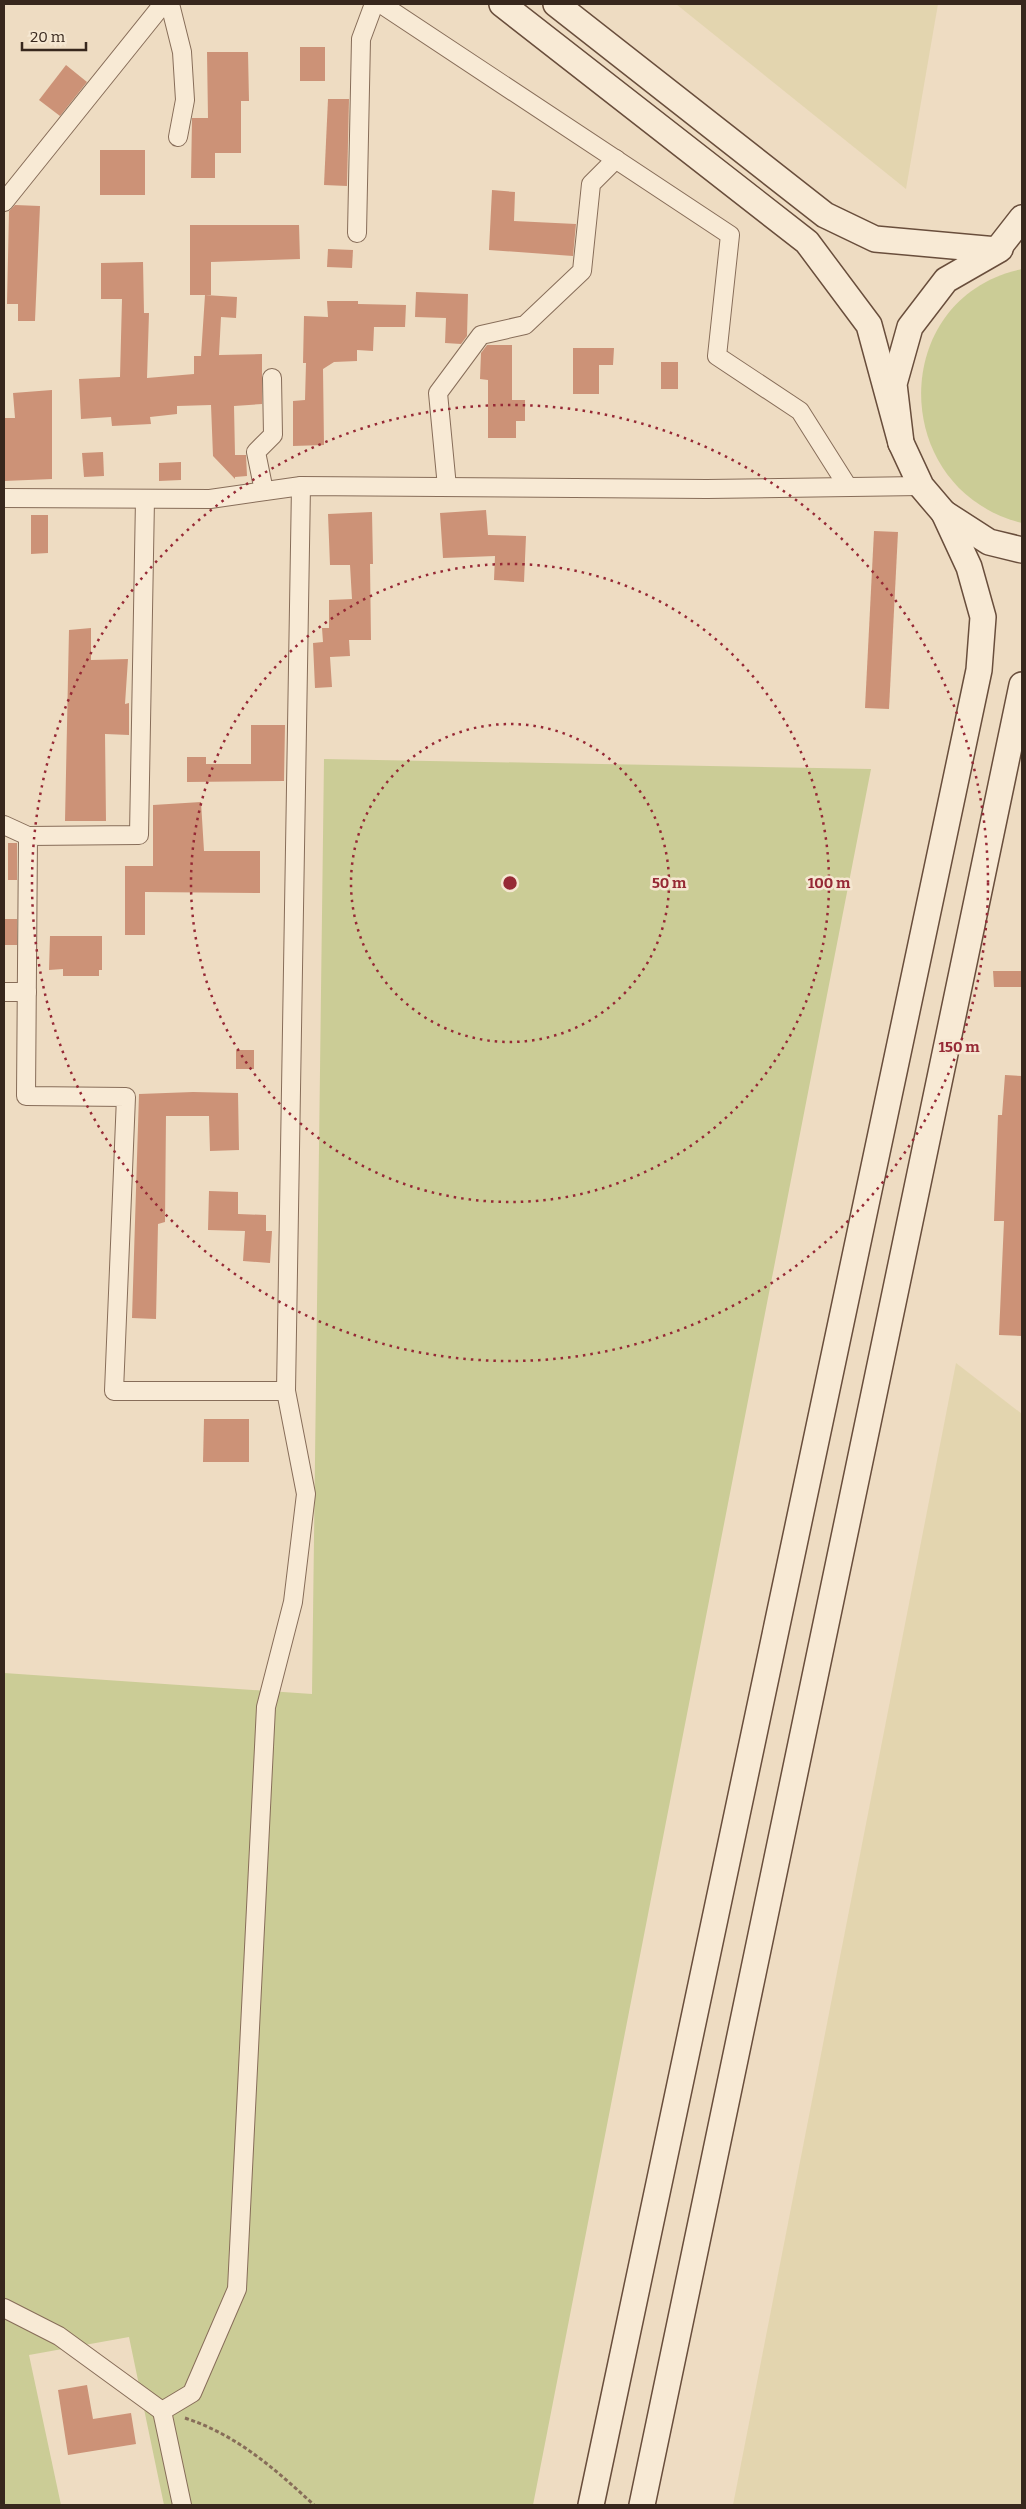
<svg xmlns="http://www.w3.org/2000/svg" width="1026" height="2509" viewBox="0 0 1026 2509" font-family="Bitter,serif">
  <rect width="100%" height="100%" fill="#eedcc2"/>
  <g fill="#e3d5af">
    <path d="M676 4H938L906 189Z"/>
    <path d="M956 1363 1022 1414V2505H733Z"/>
  </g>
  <g fill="#cbcc96">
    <path d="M1022 269V523C888 490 887 297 1022 269Z"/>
    <path d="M324 759 871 769 533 2505H164L129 2337 29 2355 61 2505H4V1673L312 1694Z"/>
  </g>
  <g fill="#cc9277">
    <rect x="300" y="47" width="25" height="34"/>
    <path d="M207 52H248L249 101H241V153H215V178H191L192 118H208Z"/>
    <path d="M66 65 87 82 60 116 39 100Z"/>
    <path d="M328 99H349L347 186 324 185Z"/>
    <rect x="100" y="150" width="45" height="45"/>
    <path d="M492 190 515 192 514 221 576 224 573 256 489 250Z"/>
    <path d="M15 205 40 206 35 321H18V304H7L9 211Z"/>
    <path d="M190 225H299L300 259 211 262V295H190Z"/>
    <path d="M328 249 353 250 352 268 327 267Z"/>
    <path d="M143 262 144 313H149L147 378 194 374V356H201L205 295 237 297 236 318 221 317 219 355 262 354V404L234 406 235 455H246L247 476 235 477V479L213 456 211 405 177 406V414L150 417 151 424 112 426 111 417 81 419 79 379 120 377 122 299H101V263Z"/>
    <path d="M416 292 468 294 467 336 461 344 445 343 446 318 415 317Z"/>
    <path d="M327 301H358V304L406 305 405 327H374L373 351 357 350V361L334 362 323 369 324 445 293 446V401L305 400 306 363H303L304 316 328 317Z"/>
    <path d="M487 345H512V400H525V421H516V438H488V380L480 379 481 353Z"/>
    <path d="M573 348H614L613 365H599V394H573Z"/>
    <rect x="661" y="362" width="17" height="27"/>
    <path d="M52 390V479L4 481V418H15L13 393Z"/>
    <path d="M103 452 104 476 84 477 82 453Z"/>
    <path d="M181 462V480L159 481V463Z"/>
    <path d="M486 510 488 535 526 536 524 582 494 580 495 556 443 558 440 513Z"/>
    <path d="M372 512 373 564H370L371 640H349L350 656 330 657 332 687 315 688 313 643 323 642 322 628H329V600L352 599 350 565H330L328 514Z"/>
    <path d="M31 515H48V553L31 554Z"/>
    <path d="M874 531 898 532 889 709 865 708Z"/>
    <path d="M91 628V660L128 659 125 704 129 703V735L105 734 106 821H65L69 630Z"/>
    <path d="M251 725H285L284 781 187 782V757H206V764H251Z"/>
    <path d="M201 802 204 851H260V893L145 892V935H125V866H153V805Z"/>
    <rect x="8" y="843" width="9" height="37"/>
    <rect x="4" y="919" width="13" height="26"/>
    <path d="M50 936H102V970H99V976H63V969L49 970Z"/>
    <path d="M993 971H1022V987H994Z"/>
    <rect x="236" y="1050" width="18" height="19"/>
    <path d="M1005 1075 1022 1076V1336L999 1335 1004 1221H994L998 1115H1002Z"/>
    <path d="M193 1092 238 1093 239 1150 210 1151 209 1116H166L165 1222 158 1224 156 1319 132 1318 139 1094Z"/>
    <path d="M209 1191 238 1192V1214L266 1215V1231H272L270 1263 243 1261 245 1231 208 1230Z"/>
    <path d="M204 1419H249V1462H203Z"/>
    <path d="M87 2385 93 2419 131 2413 136 2444 68 2455 58 2390Z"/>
  </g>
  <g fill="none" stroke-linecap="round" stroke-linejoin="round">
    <defs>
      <g id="minor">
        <path d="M170 4 182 52 185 100 178 137"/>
        <path d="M381 4 730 235 717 356 800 411 848 487"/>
        <path d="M4 202 163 4"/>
        <path d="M357 233 361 39 374 4"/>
        <path d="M447 487 438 393 481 335 525 325 582 271 591 184 616 159"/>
        <path d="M264 491 256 452 273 435 272 378"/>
        <path d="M4 498 210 499 301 486 707 489 921 486"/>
        <path d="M145 499 139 835 28 836 26 1096 126 1097 114 1391H286"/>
        <path d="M4 825 28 836"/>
        <path d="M4 992H27"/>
        <path d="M4 2308 59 2336 162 2411"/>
        <path d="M182 2505 162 2411 192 2393 237 2289 266 1707 293 1602 306 1494 286 1391 301 486"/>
      </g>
      <g id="secondary">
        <path d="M502 4 807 242 869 325 901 443"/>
        <path d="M556 4 825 215 875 239 997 250 1022 218"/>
        <path d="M1000 249 946 280 910 327 894 384 901 443 921 486 944 513 989 542 1022 550"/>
        <path d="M591 2505 979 670 983 617 969 567 944 513"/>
        <path d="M642 2505 1022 685"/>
      </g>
    </defs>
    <use href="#minor" stroke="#876d59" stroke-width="20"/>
    <use href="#secondary" stroke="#694e3c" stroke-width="28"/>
    <path stroke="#876d59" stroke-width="3" stroke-dasharray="4 2.5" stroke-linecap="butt" d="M185 2418C237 2435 275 2469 314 2505"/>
    <use href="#minor" stroke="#f8ead5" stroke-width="18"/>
    <use href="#secondary" stroke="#f8ead5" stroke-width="25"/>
  </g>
  <g fill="none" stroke="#962935" stroke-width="2.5" stroke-dasharray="2.5 5">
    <circle cx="510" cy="883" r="159"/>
    <circle cx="510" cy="883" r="319"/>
    <circle cx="510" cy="883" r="478"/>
  </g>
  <circle cx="510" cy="883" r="8" fill="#962935" stroke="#f5e7d1" stroke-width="2.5"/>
  <g font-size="15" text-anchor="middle" font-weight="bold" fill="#962935" stroke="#f5e7d1" stroke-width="5" stroke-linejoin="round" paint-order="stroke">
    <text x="669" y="888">50 m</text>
    <text x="829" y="888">100 m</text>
    <text x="959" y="1052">150 m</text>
  </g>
  <rect width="1026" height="2509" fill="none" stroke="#37271d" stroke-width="10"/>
  <path d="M22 42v8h64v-8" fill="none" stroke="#37271d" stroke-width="2.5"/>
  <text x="30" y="42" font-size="15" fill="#37271d" stroke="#f5e7d1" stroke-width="4" paint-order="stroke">20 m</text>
</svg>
